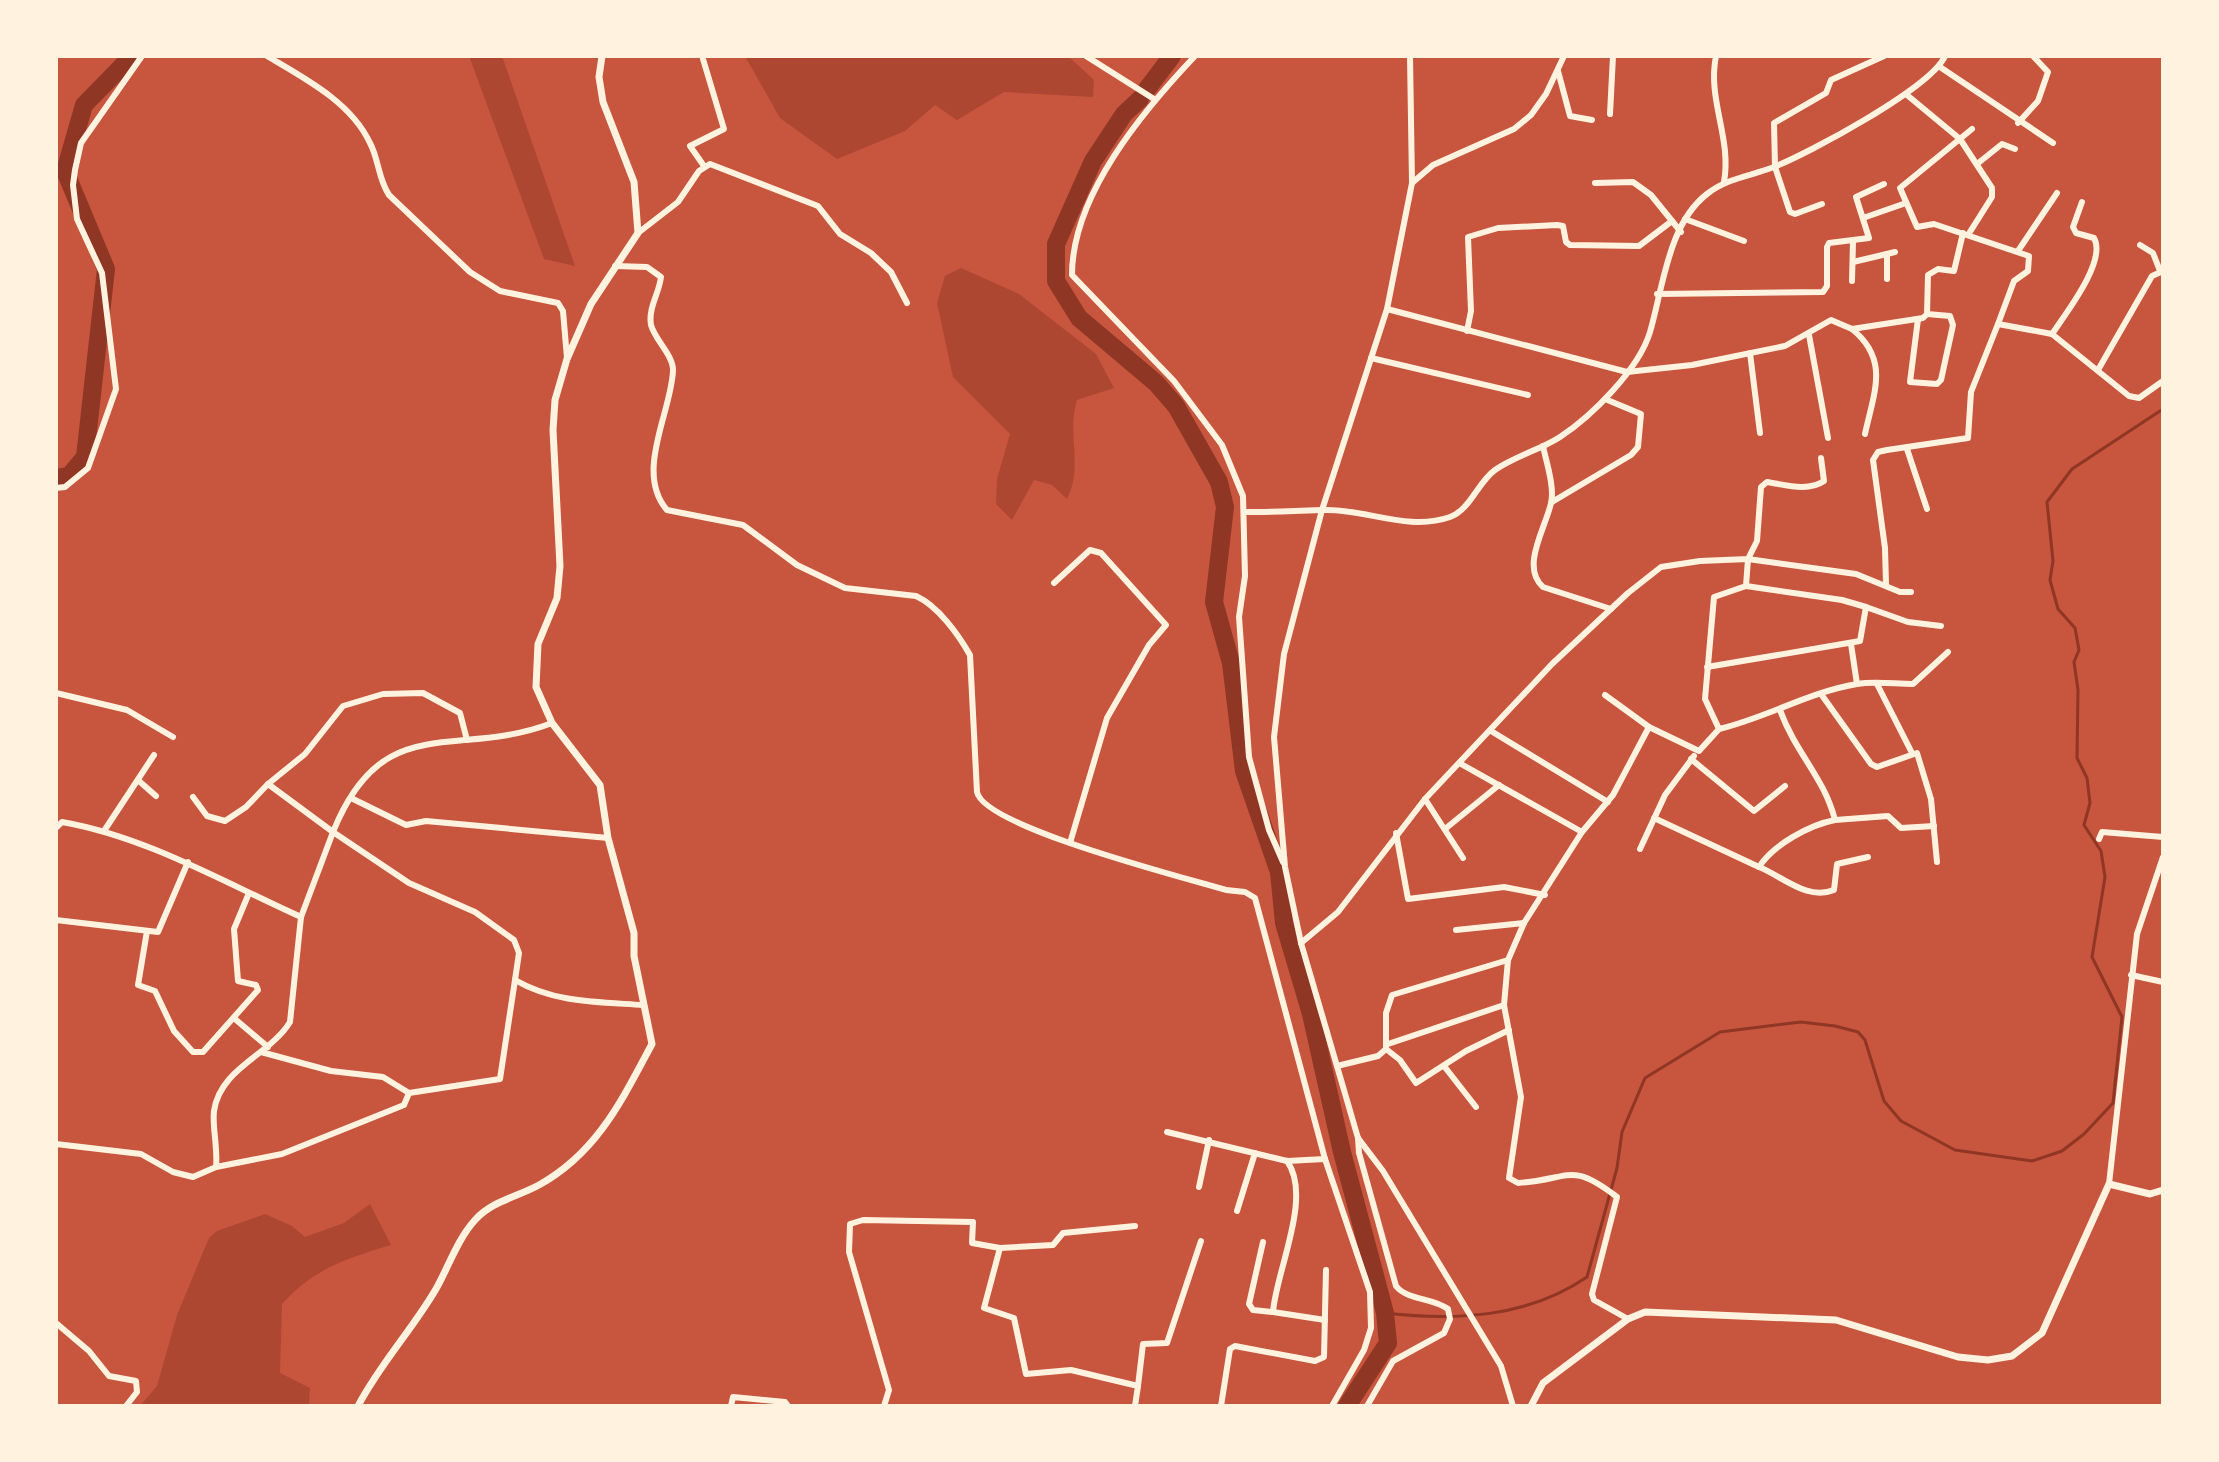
<svg xmlns="http://www.w3.org/2000/svg" width="2219" height="1462" viewBox="0 0 2219 1462" font-family="Inter,sans-serif">
  <rect width="100%" height="100%" fill="#c8553d"/>
  <g fill="#ae4732">
    <path d="M469 56H502L575 266 544 259Z"/>
    <path d="M745 56H1068L1094 80 1093 97 1004 92 957 120 935 105 905 131 837 159 780 118Z"/>
    <path d="M961 268 1019 294 1096 354 1114 388 1077 400C1066 436 1084 465 1067 499L1052 485 1034 480 1012 520 996 504 997 479 1010 434 953 377 937 303 945 276Z"/>
    <path d="M370 1204 391 1245C345 1259 315 1268 282 1304L280 1373 310 1388 309 1406H140L157 1386 177 1315 209 1238 217 1231 265 1214 292 1226 305 1237 344 1223Z"/>
  </g>
  <g fill="none" stroke-linecap="round" stroke-linejoin="round">
    <path stroke="#8f3625" stroke-width="3" d="M1385 1313C1455 1321 1527 1318 1587 1277L1617 1168 1622 1132 1645 1078 1720 1032 1801 1022 1835 1026 1858 1032 1865 1040 1884 1101 1901 1121 1955 1150 2032 1161 2062 1151 2084 1134 2113 1103 2122 1017 2092 957 2105 877 2101 851 2084 825 2090 803 2087 778 2077 758 2078 690 2074 662 2079 650 2075 628 2058 609 2050 580 2053 561 2047 502 2072 469 2163 409"/>
    <g stroke="#8f3625" stroke-width="18">
      <path d="M1147 89 1172 56"/>
      <path d="M1140 99 1124 114 1093 161 1056 244V281L1079 318 1156 383 1176 406 1219 482 1225 507 1214 602 1231 663 1244 771 1279 872 1284 923 1311 1014 1342 1152 1385 1313 1388 1343 1347 1406"/>
      <path d="M56 478 69 476 85 457 106 269 65 171 84 105 132 56"/>
    </g>
    <g stroke="#fff3e0" stroke-width="6">
      <path d="M267 56C304 78 351 102 370 143 379 160 378 178 389 195L470 272 500 291 558 303 563 311 567 358"/>
      <path d="M1086 56 1154 99"/>
      <path d="M1195 56C1143 111 1072 195 1072 275L1174 381 1222 445 1243 496 1245 576 1239 617 1249 757 1269 830 1283 862"/>
      <path d="M1410 56 1412 183"/>
      <path d="M1716 56C1707 100 1732 138 1724 182"/>
      <path d="M703 59 724 129 690 146 704 166"/>
      <path d="M1940 67 2053 143"/>
      <path d="M1558 71 1570 116 1592 120"/>
      <path d="M1907 95 1960 139 1992 188V197L1968 235"/>
      <path d="M1610 114 1613 56"/>
      <path d="M2018 123 2038 101 2048 72 2033 56"/>
      <path d="M1972 129 1900 188 1917 227 1934 224 2029 256 2028 271 2014 281 1998 324"/>
      <path d="M1977 164 2002 144 2015 149"/>
      <path d="M1595 183 1633 182 1651 195 1681 232"/>
      <path d="M1822 204 1795 214 1790 212 1775 167 1774 123 1826 93 1831 80 1884 56"/>
      <path d="M1863 218 1906 203"/>
      <path d="M1685 219 1744 241"/>
      <path d="M638 233 678 202 699 171 710 164 818 206 840 234 871 253 891 272 907 303"/>
      <path d="M2140 245 2153 253 2160 271"/>
      <path d="M2018 251 2057 193"/>
      <path d="M1887 254V279"/>
      <path d="M1853 262 1895 252"/>
      <path d="M615 266 647 267 661 277C659 294 648 308 651 325 655 340 673 355 673 370 672 411 634 472 667 510L743 525 797 565 845 588 916 596C938 606 958 634 970 655L977 792C984 827 1186 878 1226 890L1245 892 1255 898 1325 1159 1370 1292 1371 1328 1364 1350 1332 1406"/>
      <path d="M1852 281 1853 241"/>
      <path d="M1657 294 1823 292 1827 286V247L1829 243 1869 238 1856 197 1884 184"/>
      <path d="M1387 309 1627 372 1692 365 1785 346 1831 320 1852 329 1923 318 1927 314 1928 275 1938 269 1954 271 1963 233"/>
      <path d="M1918 319 1910 382 1937 384 1941 380 1953 325 1950 316 1927 314"/>
      <path d="M1852 329C1890 360 1874 392 1865 434"/>
      <path d="M1467 331 1471 311 1468 237 1498 228 1557 225 1563 226 1566 242 1570 245 1639 246 1672 221"/>
      <path d="M2052 334C2066 313 2107 261 2094 238L2076 233 2073 227 2082 202"/>
      <path d="M1809 335 1828 438"/>
      <path d="M1750 353 1760 433"/>
      <path d="M1371 358 1528 395"/>
      <path d="M2098 370 2152 276 2163 271"/>
      <path d="M1543 446C1546 461 1555 488 1551 503 1546 527 1520 567 1543 587L1611 609"/>
      <path d="M1907 449 1927 509"/>
      <path d="M56 488 65 487 88 468 116 389 102 273 77 219 73 185 75 170 81 143 142 56"/>
      <path d="M1552 502 1631 455 1638 447 1641 414 1605 399"/>
      <path d="M1244 512C1270 512 1297 511 1323 510 1364 508 1408 532 1450 517 1470 510 1478 482 1495 470 1515 456 1540 450 1560 437 1592 416 1639 369 1650 332 1663 288 1668 224 1707 194 1727 178 1751 176 1774 167 1809 153 1931 88 1945 56"/>
      <path d="M1054 583 1090 550 1101 553 1166 625 1149 645 1107 718 1070 843"/>
      <path d="M1886 584 1885 548 1873 460 1878 452 1887 450 1968 438 1971 392 1998 324 2052 334 2129 396 2139 398 2163 381"/>
      <path d="M1746 586 1842 600 1866 607"/>
      <path d="M1851 644 1857 684"/>
      <path d="M1707 667 1860 641 1866 607 1908 622 1941 626"/>
      <path d="M1877 684 1912 753"/>
      <path d="M56 693 127 710 173 737"/>
      <path d="M1821 694 1871 764 1877 767 1917 753 1931 799 1937 862"/>
      <path d="M1605 695 1649 727"/>
      <path d="M1719 729C1766 718 1809 692 1857 684 1874 681 1895 684 1913 684L1948 652"/>
      <path d="M1491 731 1608 802"/>
      <path d="M1691 759 1754 811 1785 786"/>
      <path d="M1461 764 1582 832"/>
      <path d="M139 781 156 796"/>
      <path d="M268 784 305 754 343 706 383 694 423 693 460 713 467 740"/>
      <path d="M193 797 207 816 225 821 246 807 268 784 333 832C383 708 456 760 552 723"/>
      <path d="M351 798 406 825 426 821 608 838"/>
      <path d="M1425 799 1463 858"/>
      <path d="M1654 818 1759 867C1773 845 1809 825 1835 820 1824 777 1796 754 1780 710"/>
      <path d="M1835 820 1888 816 1901 828 1934 826"/>
      <path d="M56 828 62 822C147 837 223 882 301 917"/>
      <path d="M1445 829 1499 785"/>
      <path d="M104 831 154 755"/>
      <path d="M1396 833 1408 899 1504 887 1545 895"/>
      <path d="M2099 839 2102 832 2163 837"/>
      <path d="M1640 849 1665 795 1694 756"/>
      <path d="M1759 867C1782 876 1807 901 1834 890L1837 864 1868 857"/>
      <path d="M56 920 158 932 188 862"/>
      <path d="M1456 930 1524 923"/>
      <path d="M147 931 138 985 155 991 174 1031 193 1052H203L258 990 256 985 238 981 234 929 249 893"/>
      <path d="M1301 943 1338 912 1425 799 1552 664 1628 593 1661 567 1700 561 1748 559 1757 541 1761 487 1767 482C1786 485 1808 492 1824 481L1821 458"/>
      <path d="M2131 975 2163 982"/>
      <path d="M235 1019 268 1047"/>
      <path d="M1388 1044 1504 1005"/>
      <path d="M1386 1049 1400 1060 1416 1083 1466 1051 1509 1030"/>
      <path d="M261 1052 331 1071 383 1077 409 1093"/>
      <path d="M1337 1066 1378 1056 1386 1049V1013L1392 995 1508 960"/>
      <path d="M1444 1066 1476 1107"/>
      <path d="M1167 1132 1287 1161 1325 1159"/>
      <path d="M1358 1138 1359 1153 1396 1286C1408 1301 1432 1297 1448 1309L1450 1319 1444 1333 1393 1361 1367 1406"/>
      <path d="M56 1144 141 1154 173 1172 193 1177 216 1167 282 1154 404 1105 409 1093 500 1079 515 980"/>
      <path d="M1287 1161C1313 1197 1276 1271 1273 1312L1325 1320"/>
      <path d="M216 1167C218 1148 212 1126 214 1111 220 1068 270 1055 290 1022L301 917 333 832 409 883 475 912 514 940 519 953 515 980C554 1003 599 1002 643 1005"/>
      <path d="M2109 1184 2137 934 2163 857"/>
      <path d="M1199 1187 1209 1140"/>
      <path d="M1237 1211 1255 1153"/>
      <path d="M1263 1242 1249 1304 1253 1310 1273 1312"/>
      <path d="M1000 1248 1053 1245 1063 1233 1135 1226"/>
      <path d="M1628 1319 1594 1300 1592 1294 1617 1197C1569 1160 1570 1180 1518 1183L1509 1178 1521 1097 1504 1005 1508 960 1524 923 1582 832 1613 795 1649 727 1699 751 1719 729 1705 699 1714 597 1746 586 1748 559 1856 574 1900 592H1911"/>
      <path d="M56 1323 89 1351 109 1376 136 1381 137 1392 126 1406"/>
      <path d="M1138 1386 1143 1344 1167 1343 1201 1241"/>
      <path d="M731 1406 733 1397 785 1402 788 1406"/>
      <path d="M884 1406 889 1390 849 1252 850 1224 863 1220 973 1222 972 1243 1000 1248 984 1308 1014 1318 1026 1374 1071 1370 1138 1386 1135 1406"/>
      <path d="M1221 1406 1230 1349 1235 1346 1315 1361 1324 1357 1326 1270"/>
      <path d="M1513 1406 1501 1366 1383 1171 1358 1138 1301 943 1285 867 1274 737 1284 654 1322 510 1387 309 1412 183 1433 165 1514 129 1531 115 1546 94 1564 56"/>
    </g>
    <g stroke="#fff3e0" stroke-width="7">
      <path d="M358 1406C380 1364 412 1330 436 1289 449 1266 457 1240 475 1220 492 1201 517 1197 539 1185 597 1153 622 1100 652 1044L634 956V933L608 838 600 785 552 723 536 687 538 644 557 598 560 566 553 430 555 400 567 359 591 304 638 233 634 182 603 102 599 77 602 56"/>
      <path d="M1531 1406 1543 1383 1628 1319 1645 1312 1836 1320 1958 1357 1988 1360 2012 1356 2042 1333 2109 1184 2150 1194 2163 1190"/>
    </g>
  </g>
  <rect width="2219" height="1462" fill="none" stroke="#fff3e0" stroke-width="116"/>
</svg>
